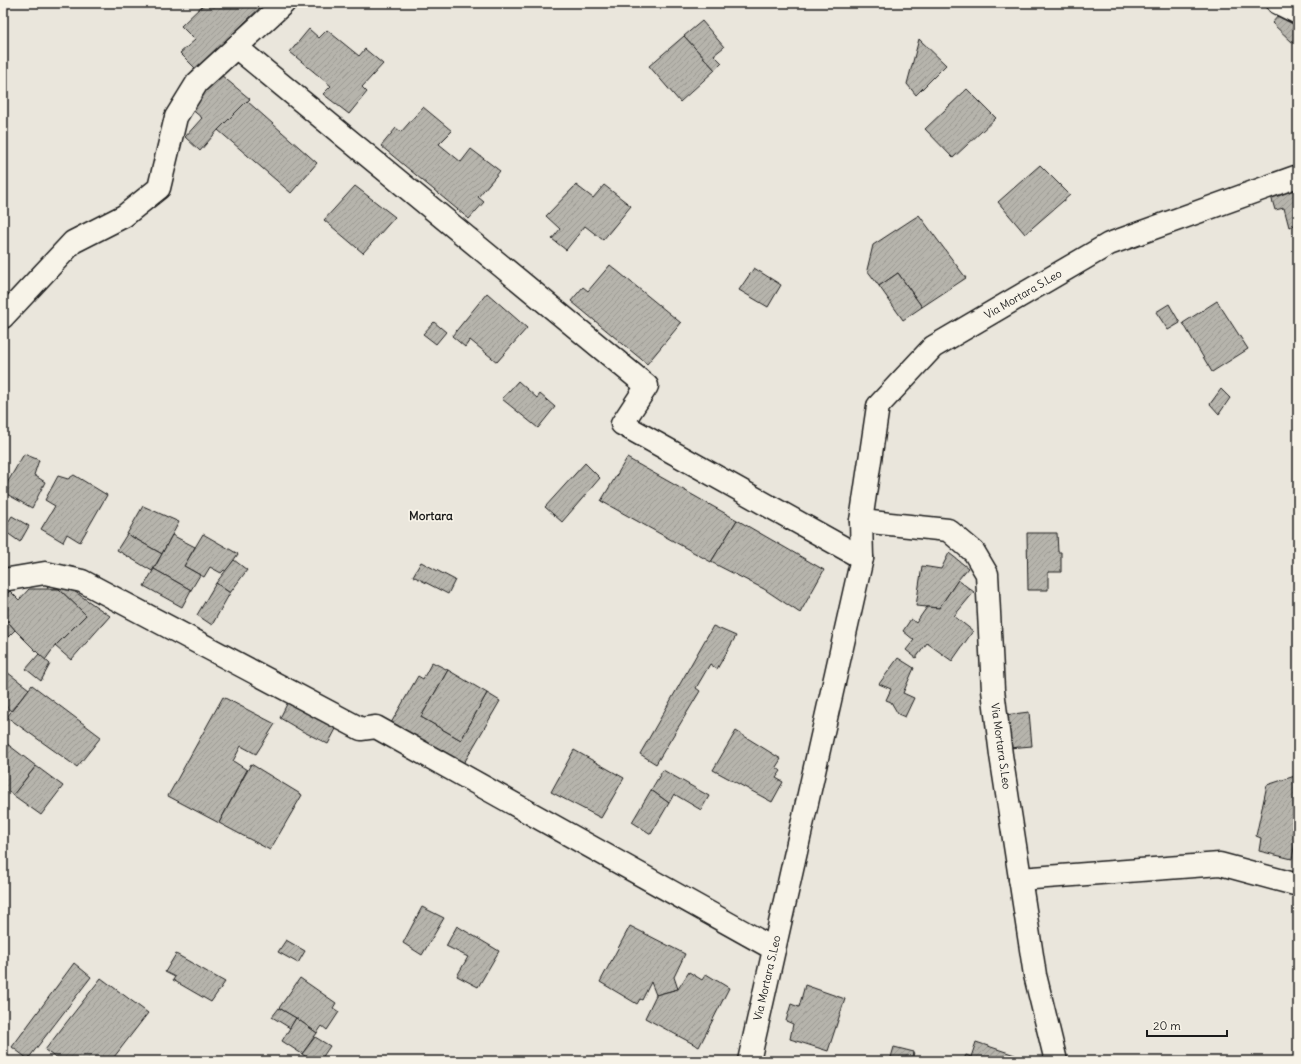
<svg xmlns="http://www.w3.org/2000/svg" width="1301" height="1064" viewBox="0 0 1301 1064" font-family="Delius,sans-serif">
  <defs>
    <pattern id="building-hatch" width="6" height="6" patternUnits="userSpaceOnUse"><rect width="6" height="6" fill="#b6b4ac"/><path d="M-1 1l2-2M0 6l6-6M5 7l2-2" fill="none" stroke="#9c9a93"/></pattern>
  </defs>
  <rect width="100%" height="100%" fill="#eae6dc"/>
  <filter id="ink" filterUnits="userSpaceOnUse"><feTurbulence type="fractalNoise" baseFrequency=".025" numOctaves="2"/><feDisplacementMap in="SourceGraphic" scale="8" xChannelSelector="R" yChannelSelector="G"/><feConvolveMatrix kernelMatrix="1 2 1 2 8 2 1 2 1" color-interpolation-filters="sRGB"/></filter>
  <g filter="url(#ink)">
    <g fill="url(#building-hatch)" stroke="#1c1c1c">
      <path d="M205 3H209L213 7 217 3H265L196 69 180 53 195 40 181 26Z"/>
      <path d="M1279 15 1298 24V40L1294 44 1272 23Z"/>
      <path d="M702 21 724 47 714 55 722 63 715 70 684 36Z"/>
      <path d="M309 29 319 38 327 30 359 56 365 49 383 64 362 87 367 92 349 114 323 94 331 86 290 52Z"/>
      <path d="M684 36 715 70 680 102 649 66Z"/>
      <path d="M919 39 946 65 916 95 907 84Z"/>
      <path d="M221 75 250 99 218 130 200 151 185 137 202 118 190 108Z"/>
      <path d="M967 89 996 118 953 158 925 129Z"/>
      <path d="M247 101 317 163 291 193 218 130Z"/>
      <path d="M423 107 452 131 439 144 461 162 471 149 500 171 478 197 484 202 469 219 381 146 396 128 401 132Z"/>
      <path d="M1040 165 1070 195 1025 234 998 202Z"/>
      <path d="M576 185 593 198 604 185 631 206 603 240 585 226 566 250 552 239 560 229 546 216Z"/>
      <path d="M355 186 395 217 363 253 324 220Z"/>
      <path d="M1298 188V224L1289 227 1284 208 1275 210 1271 196Z"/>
      <path d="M919 215 966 278 922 307 898 273 879 286 867 270 873 245Z"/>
      <path d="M610 265 681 323 647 364 571 301 583 287 588 291Z"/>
      <path d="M754 268 781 285 768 307 739 290Z"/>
      <path d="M898 273 922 307 903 320 879 286Z"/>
      <path d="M487 293 527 328 497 362 470 340 465 347 452 336Z"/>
      <path d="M1217 301 1248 349 1212 372 1183 323Z"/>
      <path d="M1169 304 1180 323 1168 330 1156 312Z"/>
      <path d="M434 322 446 332 436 344 423 334Z"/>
      <path d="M518 381 537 398 540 394 555 407 538 428 502 399Z"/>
      <path d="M1221 389 1230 398 1219 414 1210 404Z"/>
      <path d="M24 454 39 460 34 475 45 482 32 508 3 492V490Z"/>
      <path d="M627 458 737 520 711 562 601 501Z"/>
      <path d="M585 463 600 478 562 522 545 507Z"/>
      <path d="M74 475 107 495 80 542 67 534 63 542 41 529 55 506 45 500 58 476 68 479Z"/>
      <path d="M143 506 179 522 162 554 127 534Z"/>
      <path d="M12 516 29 526 20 542 3 530Z"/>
      <path d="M737 520 824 570 800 613 764 589 711 562Z"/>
      <path d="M1027 533H1057L1058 552H1061V572H1048V590H1028Z"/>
      <path d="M127 534 162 554 152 571 117 550Z"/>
      <path d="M203 534 238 554 226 571 224 570 221 573 210 567 204 577 184 566Z"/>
      <path d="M172 535 195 547 184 566 200 575 191 590 154 569Z"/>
      <path d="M949 553 968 568 958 580 939 608 916 606 922 566 941 569Z"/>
      <path d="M234 560 247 570 230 593 216 583Z"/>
      <path d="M421 562 455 580 448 594 413 576Z"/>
      <path d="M154 569 191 590 182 607 144 586Z"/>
      <path d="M958 580 974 592 954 616 973 631 952 661 927 643 916 658 906 650 914 640 903 631 911 619 916 623 927 607 939 608Z"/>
      <path d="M47 583 68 587 110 616 71 660 55 646 86 615 59 589H48Z"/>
      <path d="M216 583 230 593 212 625 197 615Z"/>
      <path d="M29 589H59L86 615 55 646 45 660 15 630 3 616V598L10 591 19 600Z"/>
      <path d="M3 616 15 630 3 642Z"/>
      <path d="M713 626 736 636 717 669 710 664 696 688 700 691 656 764 640 754Z"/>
      <path d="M39 654 50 664 41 681 26 669Z"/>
      <path d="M898 658 914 668 903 693 914 698 905 717 898 714 891 702 886 700 891 689 879 684Z"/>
      <path d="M432 662 448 670 421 717 461 740 487 693 500 701 464 763 391 723 418 676 423 679Z"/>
      <path d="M3 669 29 689 11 711 3 704Z"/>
      <path d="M448 670 487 693 461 740 421 717Z"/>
      <path d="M32 685 101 737 77 767 7 717Z"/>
      <path d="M223 697 275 724 256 754 241 746 233 761 247 770 219 823 168 796Z"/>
      <path d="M289 700 337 727 328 744 302 731 280 718Z"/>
      <path d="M1029 712 1032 746 1009 748 1005 715Z"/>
      <path d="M736 731 781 759 776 767 781 771 776 778 783 782 772 802 713 770Z"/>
      <path d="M6 743 36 766 13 795 3 788V747Z"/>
      <path d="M574 750 624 778 601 818 551 792Z"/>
      <path d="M251 764 302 795 270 850 219 823Z"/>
      <path d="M36 766 63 786 41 815 13 795Z"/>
      <path d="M663 770 709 796 701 810 674 794 669 803 651 790Z"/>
      <path d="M1298 775V826L1292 859 1259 851 1261 838 1256 836 1267 785Z"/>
      <path d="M651 790 669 803 651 834 632 822Z"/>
      <path d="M422 907 444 918 422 955 403 943Z"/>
      <path d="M457 926 499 951 478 987 457 976 468 957 446 946Z"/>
      <path d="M630 926 685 954 674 977 678 989 656 995 651 982 642 1000 640 999 637 1004 600 982Z"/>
      <path d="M286 940 305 951 298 963 278 952Z"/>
      <path d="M176 954 225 982 211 1002 173 980 175 977 165 972Z"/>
      <path d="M74 963 91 977 28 1059 12 1047Z"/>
      <path d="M689 972 702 980 706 974 729 988 699 1047 645 1018 656 995 678 989Z"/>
      <path d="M101 978 148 1013 111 1061H60L45 1050Z"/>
      <path d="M300 978 336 1003 333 1008 339 1012 327 1030 322 1026 317 1033 296 1018 279 1008Z"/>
      <path d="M805 985 845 999 828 1051 790 1039 793 1024 786 1021 791 1004 799 1007Z"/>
      <path d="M279 1008 296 1018 290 1028 272 1017Z"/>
      <path d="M296 1018 317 1033 302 1054 282 1041Z"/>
      <path d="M315 1037 330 1046 320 1061H312L302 1054Z"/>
      <path d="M976 1042 1015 1055 1013 1061H963L966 1055 971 1057Z"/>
      <path d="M894 1047 914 1052 912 1061H890Z"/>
    </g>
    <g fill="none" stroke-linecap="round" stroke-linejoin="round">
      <defs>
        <g id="minor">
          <path d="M1278 3 1298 13"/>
          <path d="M236 47 647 386 622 424 862 558"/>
          <path d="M3 317 73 242 124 216 159 188 176 117 197 83 284 3"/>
          <path d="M861 521 948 530 974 552 987 574 993 690 1001 755 1035 975 1056 1061"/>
          <path d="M3 580 45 573 82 581 361 729 376 727 774 949"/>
          <path d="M1020 879 1220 864 1298 885"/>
          <path d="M749 1061 862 558 861 521 878 406 933 347 1109 244 1298 176"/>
        </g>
      </defs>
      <use href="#minor" stroke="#1c1c1c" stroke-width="25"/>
      <use href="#minor" stroke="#f7f3e8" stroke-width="22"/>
    </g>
  </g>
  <g text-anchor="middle" stroke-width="3.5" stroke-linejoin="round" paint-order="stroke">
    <g font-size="11" fill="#1c1c1c" stroke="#f7f3e8">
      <text transform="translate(1023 294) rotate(-30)" y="4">Via Mortara S.Leo</text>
      <text transform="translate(1001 746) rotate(82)" y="4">Via Mortara S.Leo</text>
      <text transform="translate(767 978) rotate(-77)" y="4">Via Mortara S.Leo</text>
    </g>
    <g font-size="12" font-weight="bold" fill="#1c1c1c" stroke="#f7f3e8">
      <text x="431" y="520">Mortara</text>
    </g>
  </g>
  <rect width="1301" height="1064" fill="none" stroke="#f7f3e8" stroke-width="16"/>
  <rect x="8" y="8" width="1285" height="1048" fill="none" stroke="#1c1c1c" stroke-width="1.5" filter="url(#ink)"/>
  <path d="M1147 1030v6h80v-6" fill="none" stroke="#1c1c1c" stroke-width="2"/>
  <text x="1153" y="1030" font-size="12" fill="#1c1c1c" stroke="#f7f3e8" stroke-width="3" paint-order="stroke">20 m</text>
</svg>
